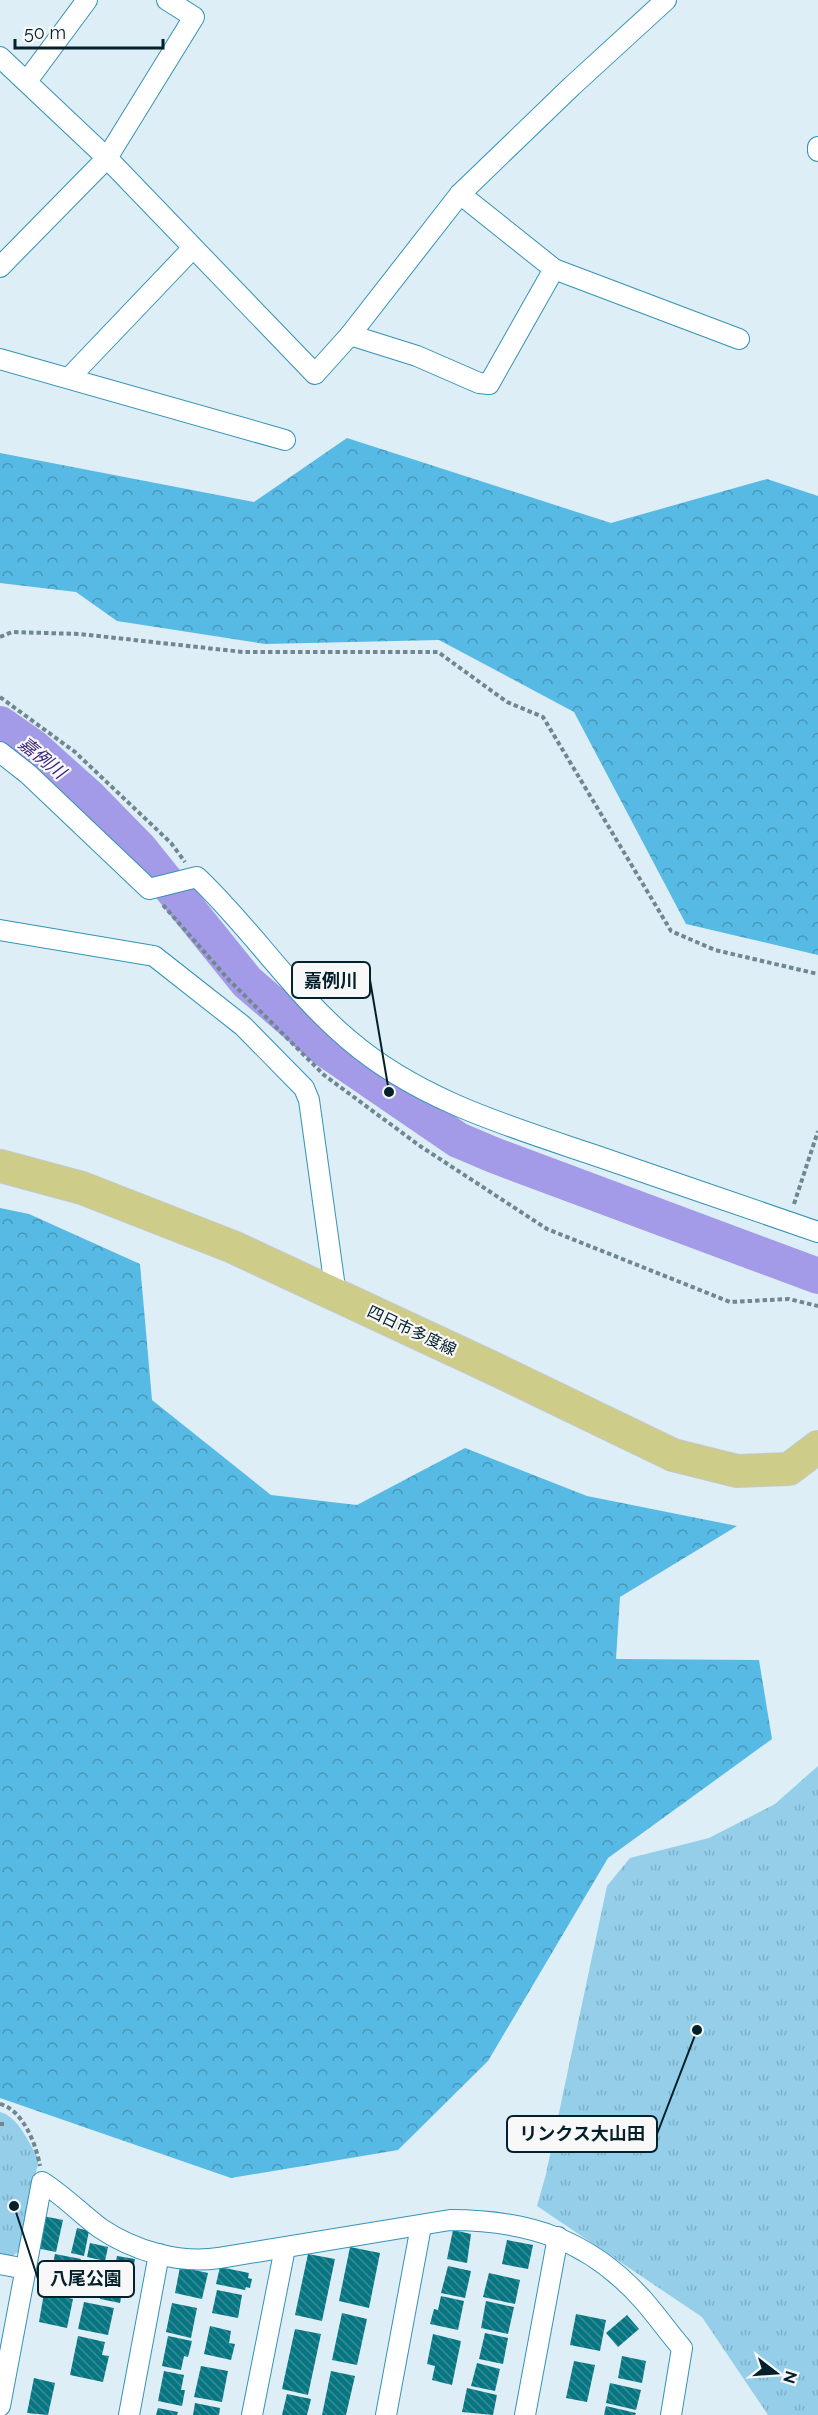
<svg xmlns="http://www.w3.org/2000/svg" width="818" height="2415" viewBox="0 0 818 2415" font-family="Raleway,'Noto Sans JP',sans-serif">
  <defs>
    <pattern id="grass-tufts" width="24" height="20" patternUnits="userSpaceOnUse" patternTransform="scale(1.5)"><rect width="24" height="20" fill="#94cee9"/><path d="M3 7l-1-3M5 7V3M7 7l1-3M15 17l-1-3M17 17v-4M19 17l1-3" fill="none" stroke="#7eb1c8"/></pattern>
    <pattern id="forest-crowns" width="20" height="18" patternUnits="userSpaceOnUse" patternTransform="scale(1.5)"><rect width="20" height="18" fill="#57bae4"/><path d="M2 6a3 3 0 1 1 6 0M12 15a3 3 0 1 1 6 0" fill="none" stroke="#4697b9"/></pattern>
    <pattern id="building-back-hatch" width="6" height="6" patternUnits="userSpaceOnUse" patternTransform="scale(1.5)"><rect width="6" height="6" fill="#077683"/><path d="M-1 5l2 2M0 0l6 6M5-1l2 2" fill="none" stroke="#3b8b95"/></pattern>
  </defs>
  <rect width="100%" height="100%" fill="#ddeef6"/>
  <g fill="url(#grass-tufts)">
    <path d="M818 1766V2415H768L702 2317 537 2206 546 2174 607 1886 630 1858 709 1838 775 1804Z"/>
    <path d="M0 2112C19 2117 29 2144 39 2159L18 2252 12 2256 0 2254Z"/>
  </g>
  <g fill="url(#forest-crowns)">
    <path d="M347 438 611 523 767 479 818 496V955L686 924 574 712 439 640 265 644 117 621 76 592 0 583V453L254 502Z"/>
    <path d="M0 1208 29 1214 140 1264 152 1400 271 1495 357 1505 465 1448 587 1496 737 1526 620 1597 616 1659 759 1660 772 1739 608 1858 488 2061 398 2150 231 2178 0 2098Z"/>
  </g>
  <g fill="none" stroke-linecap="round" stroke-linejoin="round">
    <path stroke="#a39be7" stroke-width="36" d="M0 724 33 747 90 798 139 848 247 982 325 1049 458 1140 496 1156 818 1276"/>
  </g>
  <g fill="url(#building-back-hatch)">
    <path d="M43 2216 63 2220 56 2252 36 2248Z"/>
    <path d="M77 2228 89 2231 84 2256 71 2253Z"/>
    <path d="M453 2230 471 2234 467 2263 447 2259Z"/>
    <path d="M507 2240 533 2245 528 2269 502 2264Z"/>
    <path d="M90 2243 108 2247 105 2261 87 2257Z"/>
    <path d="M350 2247 380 2253 369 2308 339 2301Z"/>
    <path d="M55 2254 81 2259 74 2292 48 2286Z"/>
    <path d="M308 2254 335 2259 322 2321 295 2315Z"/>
    <path d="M117 2256 135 2259 130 2286 124 2284 120 2303 100 2299 106 2269 114 2270Z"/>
    <path d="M448 2266 471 2271 465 2298 441 2293Z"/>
    <path d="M180 2267 208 2273 202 2299 175 2293Z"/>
    <path d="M220 2267 249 2273 248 2278 252 2279 250 2288 246 2287 245 2290 216 2284Z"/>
    <path d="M489 2273 520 2280 515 2304 483 2297Z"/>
    <path d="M217 2290 242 2295 238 2318 212 2313Z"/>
    <path d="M44 2293 73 2299 67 2328 39 2322Z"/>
    <path d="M441 2296 464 2301 458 2330 430 2324 434 2309 438 2310Z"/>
    <path d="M486 2301 514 2307 508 2334 481 2328Z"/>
    <path d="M84 2302 114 2308 108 2335 78 2329Z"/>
    <path d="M172 2303 197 2308 191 2338 166 2332Z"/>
    <path d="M342 2313 367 2319 357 2365 332 2360Z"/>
    <path d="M576 2314 606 2320 600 2351 570 2345Z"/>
    <path d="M627 2315 639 2329 618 2347 606 2333Z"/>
    <path d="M210 2326 231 2331 229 2343 235 2344 231 2360 204 2354Z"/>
    <path d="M295 2329 321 2334 308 2395 282 2389Z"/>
    <path d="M485 2333 508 2338 503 2364 479 2359Z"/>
    <path d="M433 2334 461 2341 452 2385 432 2380 435 2366 427 2364Z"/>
    <path d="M78 2336 105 2342 102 2355 109 2356 103 2382 70 2375Z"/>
    <path d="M168 2336 192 2341 188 2357 184 2356 181 2370 162 2366Z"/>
    <path d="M622 2356 646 2361 642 2383 618 2378Z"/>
    <path d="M574 2361 595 2365 587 2402 566 2398Z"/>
    <path d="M477 2363 500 2369 495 2391 471 2386Z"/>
    <path d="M201 2366 228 2371 222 2402 194 2397Z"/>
    <path d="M164 2371 184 2375 181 2390H185L182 2406 158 2401Z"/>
    <path d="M331 2371 355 2376 346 2415H322Z"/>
    <path d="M34 2378 55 2383 48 2415 27 2413Z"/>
    <path d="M610 2383 641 2390 636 2410 606 2403Z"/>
    <path d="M467 2388 497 2395 493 2415 462 2412Z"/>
    <path d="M287 2394 311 2399 307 2415H282Z"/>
    <path d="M195 2403 220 2408 219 2415H193Z"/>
    <path d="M606 2406 636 2413 635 2415H604Z"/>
    <path d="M158 2408 178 2412 177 2415H156Z"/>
  </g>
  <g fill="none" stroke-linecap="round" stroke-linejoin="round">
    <defs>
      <g id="minor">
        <path d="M0 57 107 158 315 374 350 335 460 194 572 86 666 0"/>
        <path d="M27 81 87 0"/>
        <path d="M818 147V151"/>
        <path d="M460 194 554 269 739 339"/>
        <path d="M0 267 107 158 194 17 167 0"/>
        <path d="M350 335 417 356 479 383 489 384 554 269"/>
        <path d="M0 359 285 440"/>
        <path d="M69 378 192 249"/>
        <path d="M0 752 28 774 149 889 197 877C251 928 292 992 349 1040 419 1100 508 1126 594 1155 669 1181 743 1206 818 1232"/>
        <path d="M0 930 154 956 243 1026 304 1088 309 1100 336 1295"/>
        <path d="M0 2264 26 2269"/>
        <path d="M0 2406 42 2182C63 2195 80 2213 100 2228 134 2251 179 2264 219 2258L450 2220C529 2220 590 2240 644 2301 657 2316 669 2333 682 2348L671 2415"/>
        <path d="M129 2415 159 2254"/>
        <path d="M252 2415 285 2248"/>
        <path d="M386 2415 421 2226"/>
        <path d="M525 2415 558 2237"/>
      </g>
      <path id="primary" d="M0 1166 82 1188 233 1247 497 1370 673 1455 737 1471 789 1469 818 1447"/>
    </defs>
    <use href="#minor" stroke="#3592b7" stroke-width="22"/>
    <use href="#primary" stroke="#c3c9cc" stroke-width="34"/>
    <g stroke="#708790" stroke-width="4" stroke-dasharray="4.5 3" stroke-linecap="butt">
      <path d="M0 637 12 632 80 634 243 652H438L507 702 543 717 671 931 715 950 818 974"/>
      <path d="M0 697 75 752 171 843 185 862"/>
      <path d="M163 905 229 980 324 1075 420 1146 547 1229 730 1302 789 1299 818 1306"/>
      <path d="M794 1204 818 1131"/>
      <path d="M0 2104C23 2110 36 2144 40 2166"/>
      <path d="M0 2124H4"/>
    </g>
    <use href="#minor" stroke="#fff" stroke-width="20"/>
    <use href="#primary" stroke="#cdcc88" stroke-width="32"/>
  </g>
  <g text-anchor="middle" stroke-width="4.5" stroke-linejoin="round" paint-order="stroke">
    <g font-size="16" fill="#03202b" stroke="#f8f8f8">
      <text transform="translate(412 1330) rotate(25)" y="6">四日市多度線</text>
    </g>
    <g font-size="18" font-style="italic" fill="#3d2880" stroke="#f8f8f8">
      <text transform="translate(42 758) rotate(39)" y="6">嘉例川</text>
    </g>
  </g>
  <path fill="none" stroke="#03202b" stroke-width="2" d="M389 1092L370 980M697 2030L657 2134M14 2206L38 2279"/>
  <g fill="#03202b" stroke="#f8f8f8" stroke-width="2">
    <circle cx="389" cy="1092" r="6"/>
    <circle cx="697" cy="2030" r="6"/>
    <circle cx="14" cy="2206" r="6"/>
  </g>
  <g fill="#f8f8f8" stroke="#03202b" stroke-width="2">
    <rect x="292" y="962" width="78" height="36" rx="6"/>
    <rect x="507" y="2116" width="150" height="36" rx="6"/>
    <rect x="38" y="2261" width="96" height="36" rx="6"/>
  </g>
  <g font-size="18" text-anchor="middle" font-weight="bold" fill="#03202b">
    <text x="331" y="987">嘉例川</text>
    <text x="582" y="2140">リンクス大山田</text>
    <text x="86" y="2285">八尾公園</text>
  </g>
  <g transform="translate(776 2373) rotate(107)" stroke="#f8f8f8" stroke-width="4.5" paint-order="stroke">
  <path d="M0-4.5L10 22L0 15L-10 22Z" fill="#03202b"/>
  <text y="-9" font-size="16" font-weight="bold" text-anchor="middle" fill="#03202b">N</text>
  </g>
  <path d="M15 39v9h148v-9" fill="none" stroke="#03202b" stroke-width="3"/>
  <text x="24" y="39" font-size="18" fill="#03202b" stroke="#f8f8f8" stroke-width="4.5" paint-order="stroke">50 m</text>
</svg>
